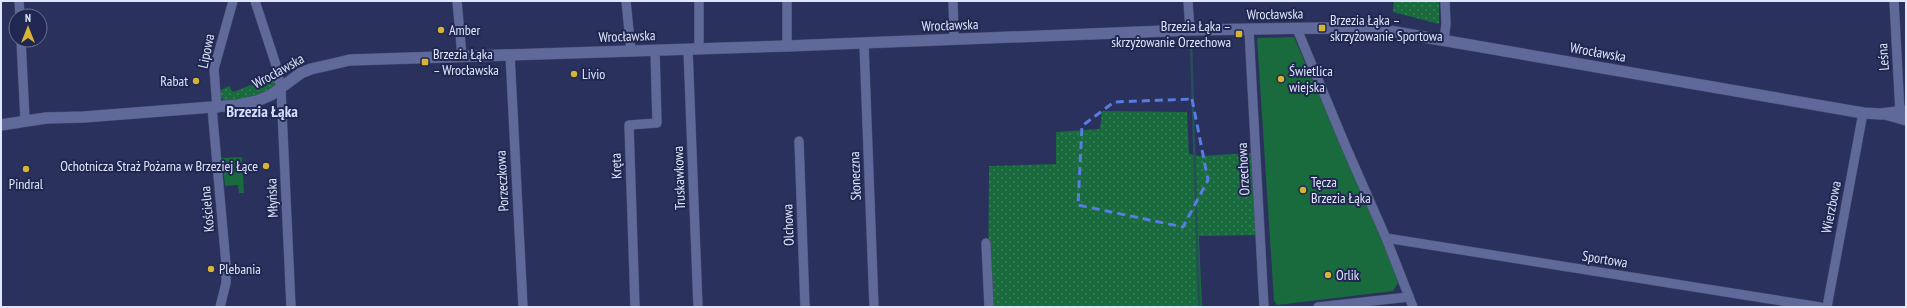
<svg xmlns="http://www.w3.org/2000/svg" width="1907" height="308" viewBox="0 0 1907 308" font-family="'PT Sans Narrow',sans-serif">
  <defs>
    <pattern id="grass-dots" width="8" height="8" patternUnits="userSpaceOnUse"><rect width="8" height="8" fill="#196a3c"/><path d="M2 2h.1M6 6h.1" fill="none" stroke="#3a7f59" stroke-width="1.8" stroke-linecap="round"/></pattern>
  </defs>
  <rect width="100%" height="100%" fill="#29315c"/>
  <g fill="url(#grass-dots)">
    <path d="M1394 1H1439V24L1393 12Z"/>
    <path d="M271 72C277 78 277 82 272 89L253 98 227 102 219 97 221 90 229 86 233 92 261 81 259 76Z"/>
    <path d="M1102 111 1187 112 1189 154 1199 156 1252 153 1257 235 1199 236 1202 307H988L989 166 1056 164V132L1100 129Z"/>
  </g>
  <g fill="#196a3c">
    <path d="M1294 37 1390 259 1398 283 1393 291 1277 305 1274 301 1257 38Z"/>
    <path d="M242 157 244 193H239L238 185 225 186 222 158Z"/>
  </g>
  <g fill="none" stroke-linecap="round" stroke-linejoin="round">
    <path stroke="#265059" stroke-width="2.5" d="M1191 42 1199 307"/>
    <defs>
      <g id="minor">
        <path d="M19 1 20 16"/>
        <path d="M255 1 276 65 281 89 291 307"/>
        <path d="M457 1 462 56"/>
        <path d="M626 1 631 51"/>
        <path d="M787 1V46"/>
        <path d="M953 1 954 39"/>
        <path d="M1188 1 1190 30"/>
        <path d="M1894 1 1900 112"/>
        <path d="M1297 29 1346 147 1386 238 1413 307"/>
        <path d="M1249 30 1264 307"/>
        <path d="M21 40 25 120"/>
        <path d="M1444 40 1446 24 1445 1"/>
        <path d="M864 44 874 307"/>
        <path d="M699 48V1"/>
        <path d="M688 49 698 307"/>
        <path d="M510 54 523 307"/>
        <path d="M212 108 226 264V283L220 307"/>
        <path d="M217 108 214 69 233 1"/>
        <path d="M1885 115 1906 121"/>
        <path d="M799 141 805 307"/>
        <path d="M1386 238 1820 307"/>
        <path d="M986 243 989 307"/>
        <path d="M635 307 629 125 657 123 655 50"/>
        <path d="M1318 307 1409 297"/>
        <path d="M1827 307 1863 113"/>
      </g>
      <path id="tertiary" d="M1 125 46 118 84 117 238 105 257 101 271 95 301 73 311 69 350 60 787 46 1190 30 1322 28 1370 29 1395 32 1863 113 1881 114 1906 111"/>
    </defs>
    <use href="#minor" stroke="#484e71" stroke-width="10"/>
    <use href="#tertiary" stroke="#484e71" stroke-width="12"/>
    <use href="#minor" stroke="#5f6a9a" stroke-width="9"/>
    <use href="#tertiary" stroke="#5f6a9a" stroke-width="11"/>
  </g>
  <path fill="none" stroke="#587ce2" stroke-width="3" stroke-dasharray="8 5" stroke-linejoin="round" d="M1192 99 1208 180 1183 227 1078 205 1082 126 1114 102Z"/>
  <g fill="#d7b434" stroke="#202751" stroke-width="1.5">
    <rect x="1318" y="24" width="8" height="8" rx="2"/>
    <circle cx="441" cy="30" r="4"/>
    <rect x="1235" y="30" width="8" height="8" rx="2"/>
    <rect x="421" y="58" width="8" height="8" rx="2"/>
    <circle cx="574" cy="74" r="4"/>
    <circle cx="1281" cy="79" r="4"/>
    <circle cx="196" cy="81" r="4"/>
    <circle cx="266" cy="166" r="4"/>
    <circle cx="26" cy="169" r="4"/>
    <circle cx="1303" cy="190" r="4"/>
    <circle cx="211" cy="269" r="4"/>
    <circle cx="1328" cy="275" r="4"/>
  </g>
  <g text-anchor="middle" stroke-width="4" stroke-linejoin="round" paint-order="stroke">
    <g font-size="14" fill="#e0e6fb" stroke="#202751">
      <text transform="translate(1275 14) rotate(-1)" y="5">Wrocławska</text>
      <text transform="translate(950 25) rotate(-2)" y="5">Wrocławska</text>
      <text transform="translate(627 36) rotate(-2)" y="5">Wrocławska</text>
      <text transform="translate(206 51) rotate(-78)" y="5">Lipowa</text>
      <text transform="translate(1598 52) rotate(10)" y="5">Wrocławska</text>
      <text transform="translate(1883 57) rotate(-94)" y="5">Leśna</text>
      <text transform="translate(278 71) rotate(-29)" y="5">Wrocławska</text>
      <text transform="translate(616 166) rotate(-92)" y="5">Kręta</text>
      <text transform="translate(1243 169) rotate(-93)" y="5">Orzechowa</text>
      <text transform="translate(855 176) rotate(-92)" y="5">Słoneczna</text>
      <text transform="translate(679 178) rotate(-92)" y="5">Truskawkowa</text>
      <text transform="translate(502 181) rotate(-93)" y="5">Porzeczkowa</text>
      <text transform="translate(272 198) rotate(-92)" y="5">Młyńska</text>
      <text transform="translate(1831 207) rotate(-79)" y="5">Wierzbowa</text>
      <text transform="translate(207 209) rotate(-95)" y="5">Kościelna</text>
      <text transform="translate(788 225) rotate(-92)" y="5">Olchowa</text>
      <text transform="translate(1605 259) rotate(9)" y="5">Sportowa</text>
    </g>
    <g font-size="14" fill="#e0e6fb" stroke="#202751" text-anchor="start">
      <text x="1330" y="25">Brzezia Łąka –<tspan x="1330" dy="16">skrzyżowanie Sportowa</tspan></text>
      <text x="1231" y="31" text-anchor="end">Brzezia Łąka –<tspan x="1231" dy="16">skrzyżowanie Orzechowa</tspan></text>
      <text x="449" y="35">Amber</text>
      <text x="433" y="59">Brzezia Łąka<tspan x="433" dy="16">– Wrocławska</tspan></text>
      <text x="1289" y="76">Świetlica<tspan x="1289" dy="16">wiejska</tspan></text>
      <text x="582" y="79">Livio</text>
      <text x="188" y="86" text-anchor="end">Rabat</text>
      <text x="258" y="171" text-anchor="end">Ochotnicza Straż Pożarna w Brzeziej Łące</text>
      <text x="1311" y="187">Tęcza<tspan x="1311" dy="16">Brzezia Łąka</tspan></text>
      <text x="26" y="189" text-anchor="middle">Pindral</text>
      <text x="219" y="274">Plebania</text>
      <text x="1336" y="280">Orlik</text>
    </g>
    <g font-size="16" font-weight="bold" fill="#d5deff" stroke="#202751">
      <text x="262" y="117">Brzezia Łąka</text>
    </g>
  </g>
  <rect width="1907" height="308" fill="none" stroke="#e0e6fb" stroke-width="4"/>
  <g transform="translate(28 28)"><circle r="19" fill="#202751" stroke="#6d7395"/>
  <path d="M0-3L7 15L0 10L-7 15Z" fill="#d7b434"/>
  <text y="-6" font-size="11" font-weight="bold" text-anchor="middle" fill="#e0e6fb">N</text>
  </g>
</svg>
